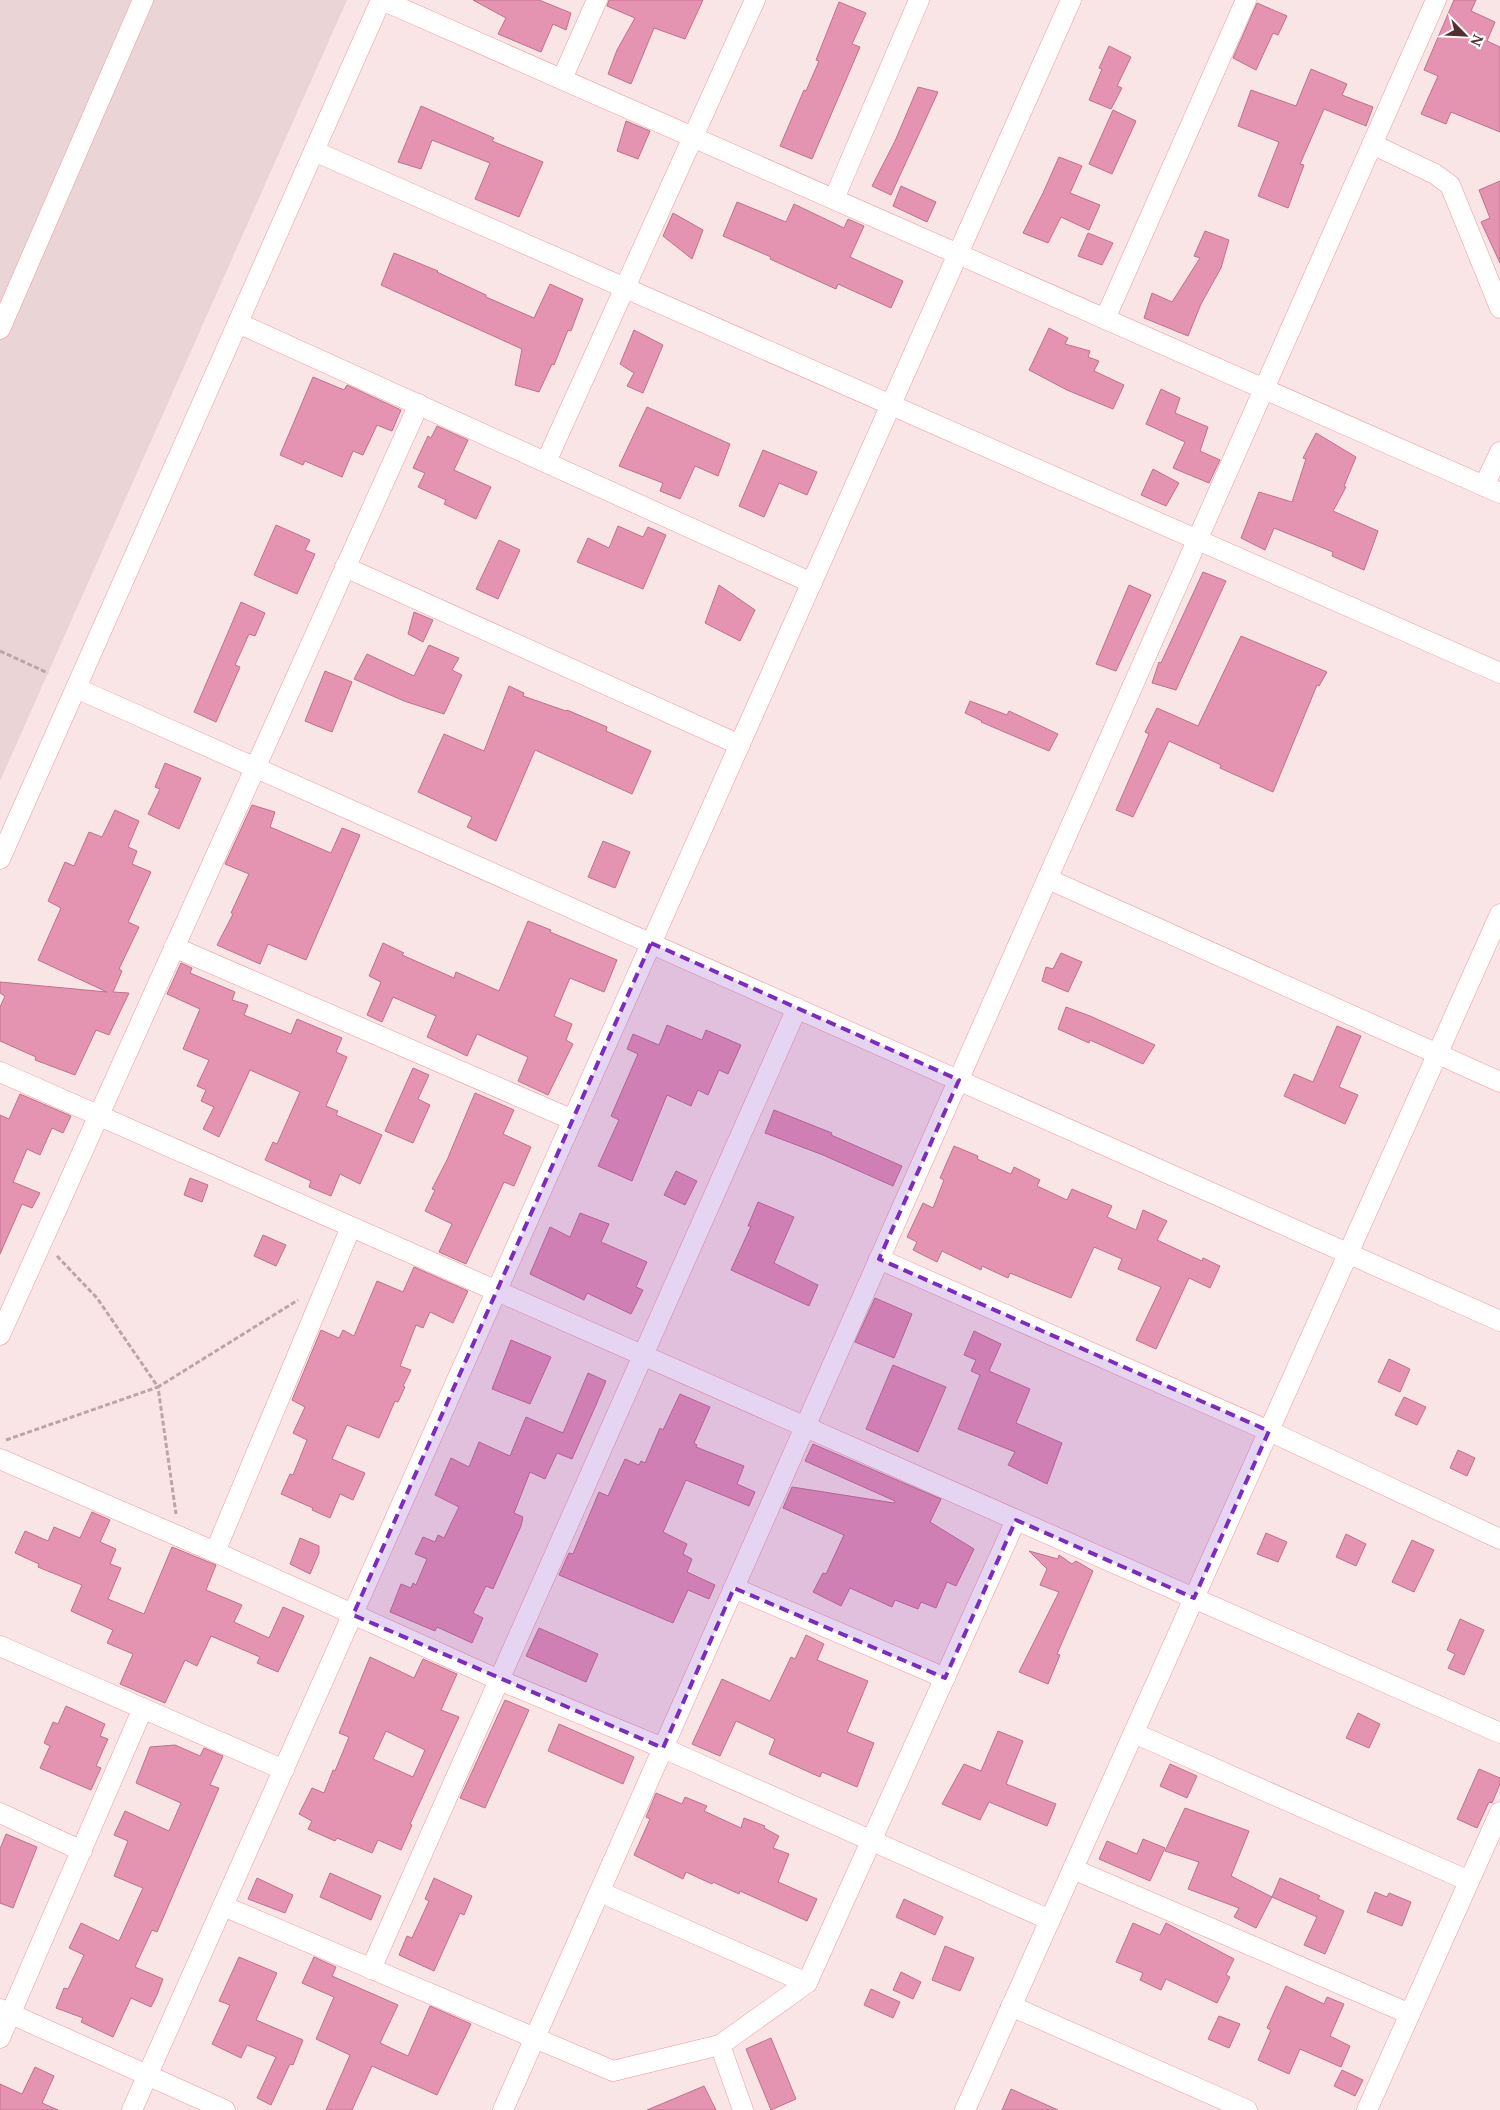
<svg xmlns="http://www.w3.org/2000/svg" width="1500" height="2110" viewBox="0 0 1500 2110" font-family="'Noto Serif',serif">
  <rect width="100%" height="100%" fill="#f9e5e5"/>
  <path fill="#ebd4d5" d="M0 0H347L0 781Z"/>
  <g fill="#e494b1" stroke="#c1708e" fill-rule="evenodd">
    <path d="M473 0H539L571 13 566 30 553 24 541 52 498 34 506 18Z"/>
    <path d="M609 0H703L685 39 654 28 631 84 608 74 617 50 635 18 607 6Z"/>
    <path d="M1454 0H1476L1471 11 1495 22 1487 41 1500 47V132L1451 112 1446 124 1421 114 1438 76 1424 70Z"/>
    <path d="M839 2 866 13 852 44 860 47 812 159 780 146 804 90 806 91 819 61 816 60Z"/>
    <path d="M1257 3 1287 16 1278 35 1273 33 1256 70 1233 58Z"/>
    <path d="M1109 46 1131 57 1117 86 1122 88 1111 109 1089 100 1102 69 1099 68Z"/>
    <path d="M1311 69 1347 84 1342 95 1373 107 1366 126 1324 109 1300 164 1304 165 1288 208 1258 196 1279 142 1238 126 1251 90 1296 106Z"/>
    <path d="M918 87 938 92 891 195 872 186 895 141Z"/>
    <path d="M421 106 494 138 492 141 543 162 519 217 475 199 490 163 432 140 421 169 398 162Z"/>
    <path d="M1113 110 1136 121 1112 174 1089 164Z"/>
    <path d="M626 121 650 131 638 159 617 151Z"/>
    <path d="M1059 157 1082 166 1070 193 1100 205 1089 230 1061 217 1048 243 1023 233 1043 193Z"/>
    <path d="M1500 181V263L1481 222 1490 218 1479 190Z"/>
    <path d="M901 186 936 202 927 222 893 206Z"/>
    <path d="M737 202 786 222 794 204 844 228 848 219 864 226 850 257 903 281 891 308 838 284 836 289 770 259 771 257 723 236Z"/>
    <path d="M673 213 703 230 692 259 663 236Z"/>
    <path d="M1205 231 1229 240 1221 268 1201 304 1188 336 1144 318 1152 293 1172 302 1200 258 1194 256Z"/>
    <path d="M1088 233 1113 243 1102 265 1078 256Z"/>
    <path d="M394 253 438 271 437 272 486 295V297L534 318 550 284 583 299 571 331 568 330 554 365 552 364 539 392 515 385 522 349 381 285Z"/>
    <path d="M1049 328 1068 338 1065 344 1090 351 1088 357 1099 361 1094 371 1124 385 1113 409 1067 390 1029 370Z"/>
    <path d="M634 330 663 345 643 393 627 386 634 373 620 364Z"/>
    <path d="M313 377 344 390 347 385 401 410 392 431 377 425 363 455 353 451 342 477 305 461 303 465 280 455Z"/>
    <path d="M1161 389 1180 398 1175 413 1208 427 1200 451 1220 460 1209 483 1173 468 1185 442 1146 424Z"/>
    <path d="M647 407 730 444 718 476 695 466 680 499 660 491 663 483 619 466Z"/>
    <path d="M437 426 468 440 454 470 491 487 476 519 444 504 446 500 418 487 425 473 413 468 428 436 431 438Z"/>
    <path d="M1316 433 1356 457 1344 486 1346 487 1333 511 1378 531 1364 570 1332 556 1333 552 1274 528 1265 550 1241 538 1259 492 1292 502 1306 459 1303 458Z"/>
    <path d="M763 450 817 472 807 495 779 483 764 517 739 506Z"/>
    <path d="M1153 469 1179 483 1166 506 1141 495Z"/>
    <path d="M276 525 310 540 305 550 315 554 297 594 254 575Z"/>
    <path d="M618 526 643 537 648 527 666 535 643 589 577 562 588 538 609 548Z"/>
    <path d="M499 540 520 550 498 599 476 589Z"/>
    <path d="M1203 572 1226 581 1176 690 1152 683 1159 662 1161 663Z"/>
    <path d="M719 585 755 610 740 641 705 623Z"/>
    <path d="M1129 585 1151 595 1116 671 1096 664Z"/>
    <path d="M241 602 265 613 255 636 249 634 235 665 240 667 216 722 194 712Z"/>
    <path d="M414 612 433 620 423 642 408 634Z"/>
    <path d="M1241 636 1327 672 1319 686 1317 685 1273 792 1220 768 1221 765 1169 741 1133 817 1116 810 1149 734 1145 732 1157 708 1198 726Z"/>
    <path d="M429 645 459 658 452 670 462 675 444 714 404 701 354 679 367 654 414 676Z"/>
    <path d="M325 671 352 682 332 732 305 721Z"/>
    <path d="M509 686 524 693 523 696 566 711 567 710 607 727 606 731 651 751 632 794 535 750 496 841 467 827 472 817 418 792 444 734 484 751Z"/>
    <path d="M970 701 1007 715 1009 711 1058 734 1049 751 981 722 982 721 965 713Z"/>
    <path d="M165 763 201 778 179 829 148 814 160 789 155 787Z"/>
    <path d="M252 805 275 812 270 827 331 853 342 828 360 835 306 960 268 944 260 964 217 945 233 914 231 913 249 874 225 864Z"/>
    <path d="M115 810 139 821 128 847 137 851 132 864 151 872 128 922 139 927 119 969 122 971 113 992 129 993 109 1035 96 1030 75 1075 35 1060 36 1057 0 1041V1007L5 996 0 993V982L107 992 38 960 61 908 48 901 65 862 74 866 89 832 102 837Z"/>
    <path d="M603 841 630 852 615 888 588 877Z"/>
    <path d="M528 921 551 930 550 932 617 960 604 992 570 978 554 1016 572 1024 566 1040 573 1044 548 1095 518 1081 528 1057 477 1034 467 1056 427 1037 436 1016 393 997 382 1022 367 1015 381 982 369 976 383 943 404 953 402 955 454 978 456 972 499 991Z"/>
    <path d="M1061 953 1082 962 1068 992 1042 981 1046 967 1053 969Z"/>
    <path d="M181 963 192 968 190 973 235 992 232 1000 248 1005 244 1015 291 1034 297 1019 342 1038 336 1052 347 1057 326 1106 338 1111 336 1115 382 1135 360 1184 340 1174 331 1196 309 1187 311 1181 265 1160 273 1142 277 1144 300 1092 250 1070 219 1137 203 1129 214 1107 201 1101 206 1090 197 1086 209 1060 183 1049 200 1009 167 994Z"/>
    <path d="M1066 1007 1090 1016 1155 1045 1143 1064 1090 1040 1089 1043 1058 1029Z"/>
    <path d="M667 1025 702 1040 706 1030 741 1045 728 1074 719 1070 708 1095 698 1090 691 1106 667 1095 632 1181 598 1166 619 1120 611 1116 638 1054 627 1049 633 1034 659 1045Z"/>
    <path d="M1337 1026 1361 1036 1339 1087 1358 1095 1345 1124 1284 1096 1294 1074 1313 1082Z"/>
    <path d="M413 1068 429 1075 418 1099 430 1105 413 1143 385 1131Z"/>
    <path d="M475 1093 514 1110 503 1134 531 1147 514 1186 504 1182 466 1264 439 1252 452 1224 425 1211 435 1190 432 1189 447 1160Z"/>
    <path d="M20 1094 71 1116 63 1133 52 1128 40 1155 27 1149 13 1182 40 1193 32 1208 22 1204 0 1254V1115L9 1119Z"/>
    <path d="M774 1110 832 1133 831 1135 902 1166 893 1186 823 1155 765 1133Z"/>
    <path d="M954 1146 978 1156 977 1159 1011 1174 1014 1167 1040 1180 1037 1186 1067 1200 1072 1189 1112 1206 1107 1217 1136 1230 1143 1210 1167 1221 1157 1240 1202 1261 1203 1258 1220 1266 1210 1288 1189 1278 1156 1349 1136 1340 1161 1287 1118 1269 1122 1259 1094 1247 1071 1298 1010 1273 1008 1278 982 1266 981 1270 942 1251 937 1262 913 1250 917 1242 907 1237 923 1203 933 1208 944 1180 940 1178Z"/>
    <path d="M676 1171 697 1181 685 1205 664 1195Z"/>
    <path d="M190 1178 208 1185 202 1202 184 1195Z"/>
    <path d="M758 1202 794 1217 774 1263 818 1285 809 1306 731 1270 751 1226H748Z"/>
    <path d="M580 1213 609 1224 601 1242 647 1262 636 1287 643 1290 631 1314 587 1293 584 1300 530 1274 550 1227 570 1237Z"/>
    <path d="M263 1235 286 1245 276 1266 254 1256Z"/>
    <path d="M414 1267 468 1291 453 1323 430 1312 423 1328 416 1325 400 1366 411 1370 403 1386 405 1387 398 1402 395 1401 379 1438 347 1425 332 1459 365 1473 353 1500 340 1494 330 1518 312 1510 313 1508 281 1494 290 1474 293 1475 307 1440 293 1433 305 1407 292 1400 321 1330 339 1338 343 1330 354 1336 377 1281 403 1292Z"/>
    <path d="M875 1298 912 1314 894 1358 855 1342Z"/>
    <path d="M974 1331 1001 1344 989 1371 1030 1389 1016 1423 1062 1443 1047 1484 1008 1465 1015 1452 958 1429 980 1375 971 1371 976 1360 964 1355Z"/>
    <path d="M511 1340 551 1357 530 1404 492 1389Z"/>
    <path d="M1389 1359 1410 1369 1400 1392 1378 1382Z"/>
    <path d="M893 1365 946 1387 918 1452 866 1429Z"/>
    <path d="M588 1373 606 1381 596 1405 572 1459 557 1453 545 1479 530 1472 514 1513 523 1517 521 1526 493 1589 486 1586 473 1613 483 1618 472 1643 437 1627 435 1631 390 1612 401 1584 411 1588 413 1583 416 1585 427 1559 415 1554 423 1537 435 1542 438 1535 444 1538 459 1507 435 1495 451 1458 469 1467 479 1442 510 1456 526 1417 563 1433Z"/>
    <path d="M680 1394 710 1407 694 1443 697 1445 696 1447 744 1466 737 1484 755 1492 749 1506 686 1480 663 1532 687 1544 683 1554 692 1559 687 1572 715 1585 709 1599 688 1590 673 1623 559 1575 569 1553 573 1554 599 1492 608 1496 625 1459 639 1465 641 1461 645 1463 660 1428 663 1430Z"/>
    <path d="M1404 1397 1426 1407 1417 1425 1395 1415Z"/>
    <path d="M813 1444 941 1499 930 1522 974 1549 956 1586 947 1582 936 1608 921 1602 918 1609 895 1600 892 1607 850 1588 841 1606 813 1592 823 1573 826 1574 844 1535 783 1508 792 1487 894 1503 895 1501 805 1461Z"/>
    <path d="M1458 1450 1475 1458 1467 1476 1450 1468Z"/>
    <path d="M92 1512 110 1520 100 1542 116 1549 110 1564 121 1568 108 1599 144 1614 172 1547 216 1565 206 1590 242 1605 234 1622 269 1638 283 1607 304 1616 278 1672 257 1663 260 1657 211 1636 197 1666 185 1660 165 1703 120 1684 133 1654 107 1643 113 1630 71 1611 82 1585 38 1567 39 1564 15 1553 25 1531 48 1541 54 1527 80 1538Z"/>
    <path d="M1266 1533 1287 1542 1278 1562 1257 1554Z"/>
    <path d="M1346 1534 1366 1544 1356 1566 1336 1557Z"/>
    <path d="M300 1538 319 1546V1553L310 1574 290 1564Z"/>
    <path d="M1412 1540 1434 1550 1414 1592 1392 1582Z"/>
    <path d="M1029 1551 1058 1559 1059 1555 1072 1564 1076 1561 1093 1571 1057 1654 1060 1655 1048 1684 1019 1672 1059 1592 1040 1585 1047 1569Z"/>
    <path d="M1460 1619 1484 1630 1464 1675 1448 1668 1455 1654 1447 1650Z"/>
    <path d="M539 1628 598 1654 586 1682 526 1656Z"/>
    <path d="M806 1635 824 1644 817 1660 868 1681 847 1732 874 1743 857 1787 822 1772 820 1777 769 1754 775 1739 736 1721 720 1756 692 1744 722 1679 770 1701 791 1657 795 1659Z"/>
    <path d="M370 1657 414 1678 423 1659 457 1674 441 1710 459 1717 410 1824 412 1825 401 1850 378 1840 372 1853 337 1838 335 1841 308 1829 312 1821 299 1814 312 1788 324 1793 333 1770 335 1771 349 1737 339 1733ZM386 1731 425 1750 413 1777 373 1759Z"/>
    <path d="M505 1700 529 1710 485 1808 460 1798Z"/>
    <path d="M66 1706 105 1724 100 1736 108 1739 96 1766 101 1768 91 1790 40 1768 50 1746 44 1743 53 1722 58 1724Z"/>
    <path d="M1358 1713 1380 1724 1369 1748 1346 1738Z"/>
    <path d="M559 1724 634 1757 623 1784 548 1751Z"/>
    <path d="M998 1731 1023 1741 1006 1784 1056 1804 1047 1826 989 1802 980 1820 942 1804 964 1764 981 1771Z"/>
    <path d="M175 1745 200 1756 204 1748 223 1756 210 1785 219 1788 157 1932 152 1930 135 1967 163 1979 157 1995 151 2007 131 1998 113 2037 81 2022 83 2018 56 2008 64 1988 68 1989 84 1955 69 1948 81 1923 119 1941 143 1888 114 1876 128 1841 114 1835 125 1811 169 1831 181 1803 136 1783 150 1747Z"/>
    <path d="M1170 1764 1197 1776 1187 1798 1160 1786Z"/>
    <path d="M1479 1769 1500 1778V1784L1492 1803 1489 1802 1477 1828 1457 1819Z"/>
    <path d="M656 1793 682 1804 685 1797 707 1806 704 1811 741 1828 744 1818 765 1826 764 1828 779 1836 773 1848 789 1854 778 1882 817 1899 807 1921 740 1891 739 1894 713 1882 712 1884 686 1872 683 1879 634 1855 650 1819 646 1817Z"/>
    <path d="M1185 1808 1249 1831 1231 1876 1272 1897 1256 1928 1234 1917 1239 1908 1188 1889 1199 1862 1165 1851Z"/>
    <path d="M6 1834 37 1847 13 1908 0 1903V1849Z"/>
    <path d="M1143 1839 1165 1848 1150 1881 1099 1859 1107 1841 1137 1854Z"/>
    <path d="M330 1873 381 1896 371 1920 320 1897Z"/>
    <path d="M257 1878 293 1895 285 1913 248 1899Z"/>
    <path d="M434 1878 472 1896 464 1915 460 1913 434 1971 399 1955 407 1936 412 1938 429 1901 425 1899Z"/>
    <path d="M1280 1878 1320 1896 1318 1899 1344 1911 1325 1954 1304 1945 1317 1917 1272 1897Z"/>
    <path d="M1375 1892 1387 1897 1389 1893 1411 1902 1402 1926 1367 1912Z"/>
    <path d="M904 1899 943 1917 935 1935 896 1917Z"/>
    <path d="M1133 1923 1160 1935 1166 1923 1234 1959 1226 1975 1230 1977 1217 2003 1166 1979 1161 1990 1140 1980 1143 1973 1116 1962Z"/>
    <path d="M945 1946 974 1958 960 1991 932 1980Z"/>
    <path d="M239 1957 277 1973 256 2020 303 2040 293 2065 290 2064 271 2105 257 2098 276 2057 247 2045 241 2058 212 2044 230 2005 219 2001Z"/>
    <path d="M314 1957 336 1967 332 1976 398 2005 380 2043 408 2056 430 2006 471 2024 437 2095 372 2066 352 2110H326L350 2055 316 2039 334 1997 302 1983Z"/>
    <path d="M901 1972 921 1982 913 1999 893 1990Z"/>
    <path d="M1286 1986 1324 2004 1327 1997 1344 2004 1330 2036 1350 2046 1341 2067 1300 2049 1289 2074 1258 2060 1271 2030 1267 2028Z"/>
    <path d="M871 1989 900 2002 893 2018 864 2005Z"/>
    <path d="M1219 2016 1240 2024 1229 2048 1208 2039Z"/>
    <path d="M771 2038 796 2099 771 2110 746 2049Z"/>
    <path d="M35 2067 54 2076 42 2103 58 2110H0V2084L22 2094Z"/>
    <path d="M1342 2070 1363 2080 1355 2096 1334 2086Z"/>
    <path d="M704 2086 716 2110H647Z"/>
    <path d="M1011 2089 1058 2110H1002Z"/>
  </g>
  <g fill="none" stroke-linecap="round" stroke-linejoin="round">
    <defs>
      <g id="minor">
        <path d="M382 0 1500 493"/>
        <path d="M562 79 597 0"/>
        <path d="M1372 144 1435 174 1450 185 1500 308"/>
        <path d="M314 151 1500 673"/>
        <path d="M834 199 919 0"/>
        <path d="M1105 319 1246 0"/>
        <path d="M238 323 812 583"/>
        <path d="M0 329 143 0"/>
        <path d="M546 462 755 0"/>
        <path d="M1484 486 1500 452"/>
        <path d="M345 567 740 745"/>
        <path d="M76 688 1500 1321"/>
        <path d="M0 859 381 0"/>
        <path d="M1048 879 1500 1082"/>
        <path d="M174 947 573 1120"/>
        <path d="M0 1072 1500 1733"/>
        <path d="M879 1259 1269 1431 1500 1539"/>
        <path d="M0 1335 419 404"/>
        <path d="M0 1459 215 1552 499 1680 663 1748 1050 1920"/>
        <path d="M215 1552 351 1227"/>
        <path d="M734 1588 945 1678"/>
        <path d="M0 1646 284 1770"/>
        <path d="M1134 1733 1469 1881"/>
        <path d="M0 1813 82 1851"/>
        <path d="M1073 1869 1410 2014"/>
        <path d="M600 1892 807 1983"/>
        <path d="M223 1906 613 2071 720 2045 807 1983 1016 1520"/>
        <path d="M371 1969 797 1008"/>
        <path d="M1011 2006 1247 2110"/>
        <path d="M0 2009 225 2110"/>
        <path d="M0 2038 143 1708"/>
        <path d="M720 2045 743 2110"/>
        <path d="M132 2110 1071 0"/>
        <path d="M503 2110 1436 0"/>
        <path d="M965 2110 1500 914"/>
        <path d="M1367 2110 1500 1812"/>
      </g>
    </defs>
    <use href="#minor" stroke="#f2989d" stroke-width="21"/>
    <g stroke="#bea4a5" stroke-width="3" stroke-dasharray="5 2.5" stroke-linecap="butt">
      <path d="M0 651 48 673"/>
      <path d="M57 1256 97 1298 158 1387 298 1300"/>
      <path d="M6 1440 158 1387 176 1514"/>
    </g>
    <use href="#minor" stroke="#fff" stroke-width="20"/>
  </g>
  <path fill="#7b2cbf" fill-opacity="0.2" stroke="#7b2cbf" stroke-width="4" stroke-dasharray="10 6" stroke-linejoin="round" d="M651 943 959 1080 879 1259 1269 1431 1194 1598 1016 1520 945 1678 734 1588 663 1748 353 1615Z"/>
  <g transform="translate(1465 35) rotate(114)" stroke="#ffffff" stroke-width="4" paint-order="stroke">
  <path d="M0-4L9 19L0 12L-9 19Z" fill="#542f31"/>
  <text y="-8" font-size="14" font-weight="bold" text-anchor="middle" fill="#542f31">N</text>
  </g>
</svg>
